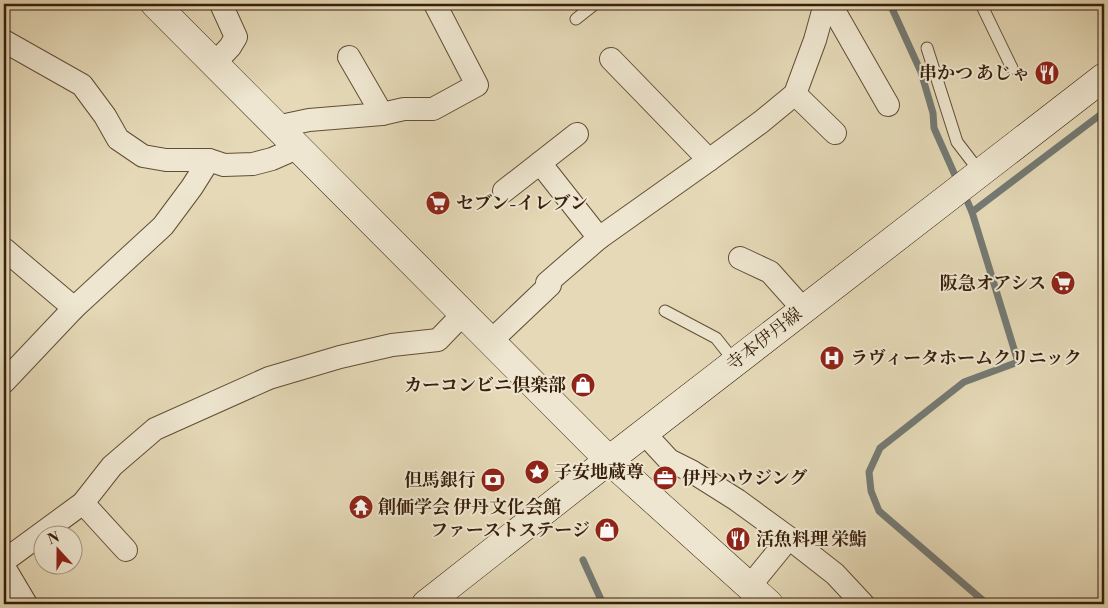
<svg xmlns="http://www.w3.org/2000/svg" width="1108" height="608" viewBox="0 0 1108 608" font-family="'Libre Bodoni','Noto Serif JP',serif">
  <rect width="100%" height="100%" fill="#e5d9b7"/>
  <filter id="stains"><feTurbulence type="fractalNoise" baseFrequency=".004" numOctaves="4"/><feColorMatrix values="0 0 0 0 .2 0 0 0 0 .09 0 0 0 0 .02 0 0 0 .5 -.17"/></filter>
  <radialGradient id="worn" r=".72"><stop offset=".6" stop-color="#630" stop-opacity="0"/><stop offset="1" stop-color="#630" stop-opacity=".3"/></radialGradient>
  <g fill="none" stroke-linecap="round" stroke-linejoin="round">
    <g stroke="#747a74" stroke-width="7">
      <path d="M890 4 921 72 933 113 934 128 958 182"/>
      <path d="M964 194 972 212 1018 362 964 382 880 448 869 472 871 491 879 511 987 604"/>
      <path d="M972 212 1104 112"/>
      <path d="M583 560 603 604"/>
    </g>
    <defs>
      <g id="lane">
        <path d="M981 4 1012 68"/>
        <path d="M576 19 595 4"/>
        <path d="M927 48 957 142 980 172"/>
        <path d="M665 311 716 338 735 362"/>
      </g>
      <g id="street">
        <path d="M823 10 836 14 888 105"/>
        <path d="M4 41 82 85 105 116 118 139 143 156 166 160H209L224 165 253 164 272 159 297 148"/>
        <path d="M349 57 382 114"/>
        <path d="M611 59 709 160"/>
        <path d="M214 64 230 47 236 37 221 4"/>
        <path d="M795 94 835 133"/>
        <path d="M276 127 309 120 382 114 404 109H433L477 85 435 4"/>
        <path d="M540 163 599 238"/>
        <path d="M504 191 577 134"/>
        <path d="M4 249 74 308"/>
        <path d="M740 258 770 272 803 309"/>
        <path d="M490 342 550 285 547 283 599 238 709 160 761 122 795 94 815 40 825 4"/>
        <path d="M4 382 74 308 163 226 192 187 209 160"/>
        <path d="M644 433 669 460 691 471 737 500 789 538 835 574 863 604"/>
        <path d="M83 503 126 550"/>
        <path d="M4 561 83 503 112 466 155 429 269 378 340 357 392 345 438 340 463 314"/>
        <path d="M4 567 26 604"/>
        <path d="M749 587 789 538"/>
      </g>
      <g id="secondary">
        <path d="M155 4 609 460 769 604"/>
        <path d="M426 604 609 460 1104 77"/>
      </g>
    </defs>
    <use href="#lane" stroke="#624e36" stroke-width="13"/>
    <use href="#street" stroke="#624e36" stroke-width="24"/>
    <use href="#secondary" stroke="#371f0b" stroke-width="29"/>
    <use href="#lane" stroke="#eee6d0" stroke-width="11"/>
    <use href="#street" stroke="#eee6d0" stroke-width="22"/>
    <use href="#secondary" stroke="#eee6d0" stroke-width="28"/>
  </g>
  <defs>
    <symbol id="restaurant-disc" viewBox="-11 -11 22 22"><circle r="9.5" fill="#8f2418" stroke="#eee6d0"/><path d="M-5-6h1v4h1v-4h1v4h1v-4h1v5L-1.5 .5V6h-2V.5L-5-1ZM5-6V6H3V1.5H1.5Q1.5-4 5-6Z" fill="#fff"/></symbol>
    <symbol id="supermarket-disc" viewBox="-11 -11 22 22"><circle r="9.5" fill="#8f2418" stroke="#eee6d0"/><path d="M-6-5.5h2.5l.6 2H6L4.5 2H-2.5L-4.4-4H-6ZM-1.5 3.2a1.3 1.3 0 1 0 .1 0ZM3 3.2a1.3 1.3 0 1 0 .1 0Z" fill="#fff"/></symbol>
    <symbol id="hospital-disc" viewBox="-11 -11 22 22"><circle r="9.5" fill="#8f2418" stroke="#eee6d0"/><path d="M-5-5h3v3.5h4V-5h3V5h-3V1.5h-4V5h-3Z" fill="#fff"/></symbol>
    <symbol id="shop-disc" viewBox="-11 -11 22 22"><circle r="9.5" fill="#8f2418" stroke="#eee6d0"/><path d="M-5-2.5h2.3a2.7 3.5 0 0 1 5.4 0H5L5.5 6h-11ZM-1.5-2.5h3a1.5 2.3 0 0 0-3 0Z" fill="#fff"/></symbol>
    <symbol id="sight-disc" viewBox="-11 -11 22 22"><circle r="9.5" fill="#8f2418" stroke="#eee6d0"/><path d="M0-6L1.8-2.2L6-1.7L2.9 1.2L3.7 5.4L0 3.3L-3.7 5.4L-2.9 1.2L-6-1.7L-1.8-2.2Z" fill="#fff"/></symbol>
    <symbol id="office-disc" viewBox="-11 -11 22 22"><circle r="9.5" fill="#8f2418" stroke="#eee6d0"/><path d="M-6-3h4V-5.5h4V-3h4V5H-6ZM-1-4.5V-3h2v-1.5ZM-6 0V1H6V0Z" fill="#fff"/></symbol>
    <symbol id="bank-disc" viewBox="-11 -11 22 22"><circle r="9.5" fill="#8f2418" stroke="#eee6d0"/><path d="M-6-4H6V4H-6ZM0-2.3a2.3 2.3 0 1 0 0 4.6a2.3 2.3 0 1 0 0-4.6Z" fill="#fff"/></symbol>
    <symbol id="temple-disc" viewBox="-11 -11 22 22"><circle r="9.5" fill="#8f2418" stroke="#eee6d0"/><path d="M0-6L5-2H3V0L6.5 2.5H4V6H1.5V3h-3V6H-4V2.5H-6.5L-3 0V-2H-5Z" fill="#fff"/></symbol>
  </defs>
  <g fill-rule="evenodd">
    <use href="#restaurant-disc" x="1033" y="59" width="28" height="28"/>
    <use href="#supermarket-disc" x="424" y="189" width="28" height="28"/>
    <use href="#supermarket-disc" x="1049" y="269" width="28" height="28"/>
    <use href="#hospital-disc" x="818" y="344" width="28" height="28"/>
    <use href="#shop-disc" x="569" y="371" width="28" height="28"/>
    <use href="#sight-disc" x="523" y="458" width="28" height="28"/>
    <use href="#office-disc" x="651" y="464" width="28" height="28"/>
    <use href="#bank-disc" x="479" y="466" width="28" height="28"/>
    <use href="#temple-disc" x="347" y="493" width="28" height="28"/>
    <use href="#shop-disc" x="593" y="516" width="28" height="28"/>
    <use href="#restaurant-disc" x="724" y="525" width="28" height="28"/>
  </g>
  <g text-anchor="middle" stroke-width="4" stroke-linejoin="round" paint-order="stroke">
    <g font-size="18" font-weight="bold" fill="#371f0b" stroke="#eee6d0" text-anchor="start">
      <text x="1030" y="79" text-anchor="end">串かつ あじゃ</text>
      <text x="456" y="209">セブン-イレブン</text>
      <text x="1046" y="289" text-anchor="end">阪急オアシス</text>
      <text x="850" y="364">ラヴィータホームクリニック</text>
      <text x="566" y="391" text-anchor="end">カーコンビニ倶楽部</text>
      <text x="554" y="478">子安地蔵尊</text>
      <text x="682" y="484">伊丹ハウジング</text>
      <text x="476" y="486" text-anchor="end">但馬銀行</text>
      <text x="378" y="513">創価学会 伊丹文化会館</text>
      <text x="590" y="536" text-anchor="end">ファーストステージ</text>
      <text x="756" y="545">活魚料理 栄鮨</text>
    </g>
    <g font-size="18" fill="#371f0b" stroke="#eee6d0">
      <text transform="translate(764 339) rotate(-38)" y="6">寺本伊丹線</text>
    </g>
  </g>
  <rect width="1108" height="608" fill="none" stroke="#e5d9b7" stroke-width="20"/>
  <rect x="5" y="5" width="1098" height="598" fill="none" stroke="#371f0b" stroke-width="2.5"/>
  <rect x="10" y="10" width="1088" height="588" fill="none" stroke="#371f0b"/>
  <g transform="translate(58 550) rotate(339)"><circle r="24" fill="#eee6d0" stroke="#a59681"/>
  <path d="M0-4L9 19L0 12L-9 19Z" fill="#8f2418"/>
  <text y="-8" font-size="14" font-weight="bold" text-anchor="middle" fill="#371f0b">N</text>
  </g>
  <rect width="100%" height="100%" filter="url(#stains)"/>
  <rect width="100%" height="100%" fill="url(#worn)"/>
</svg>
